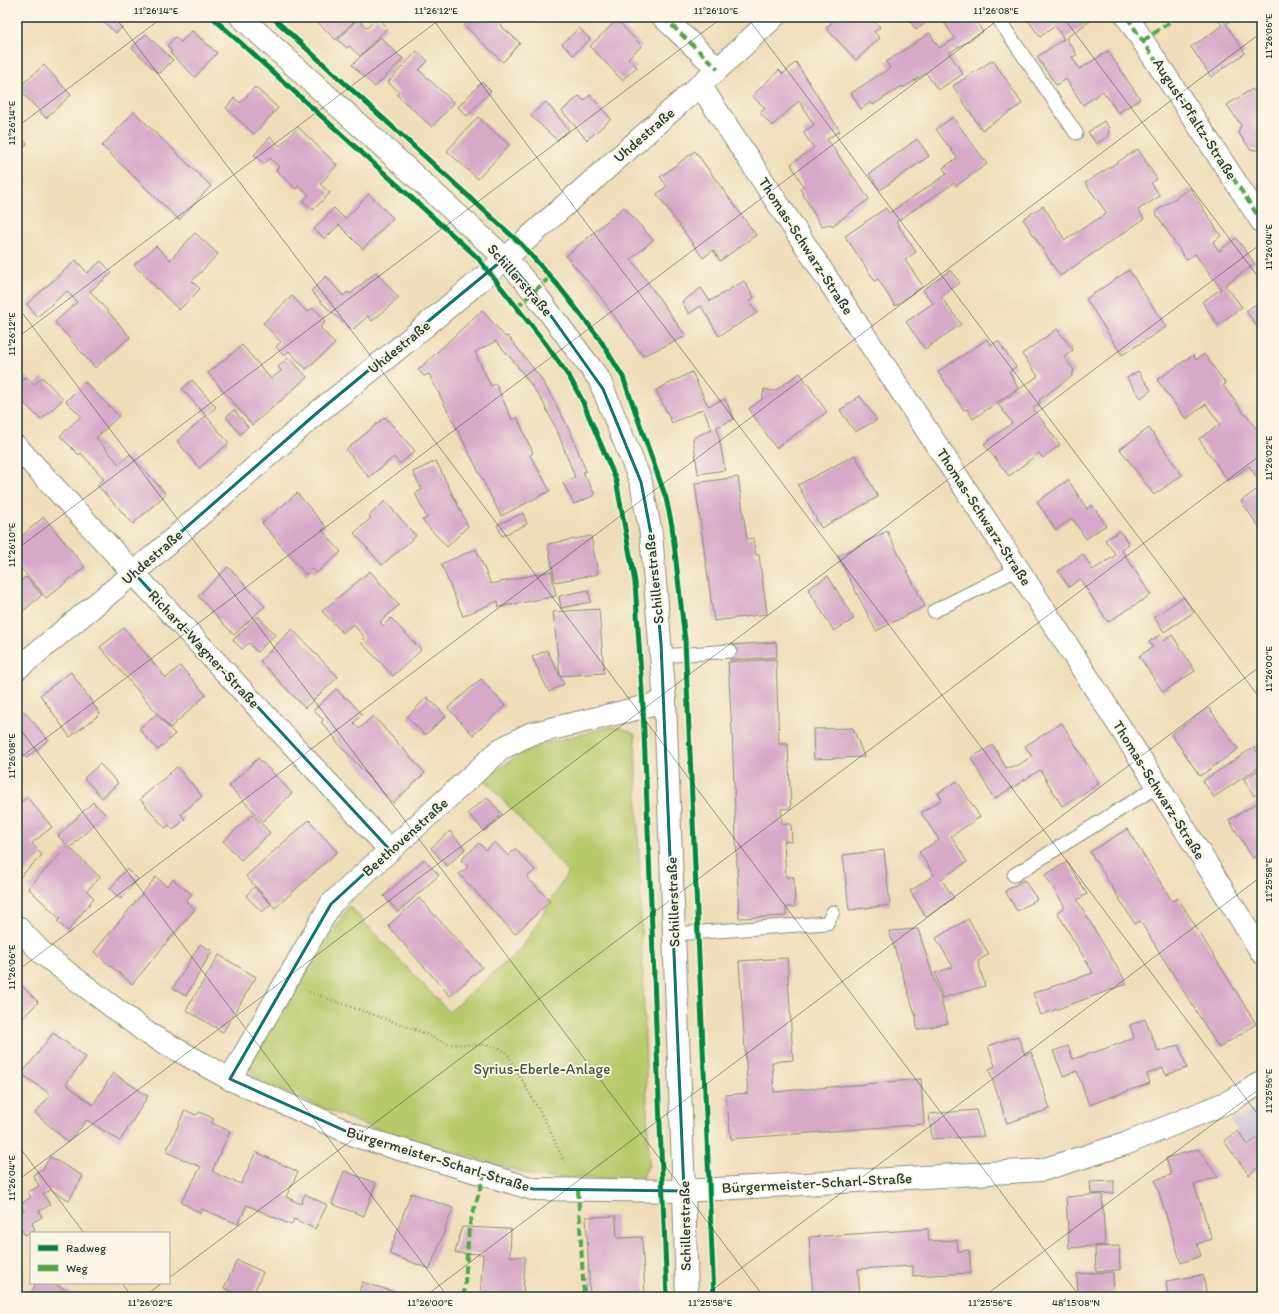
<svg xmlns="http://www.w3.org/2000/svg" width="1279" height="1314" viewBox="0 0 1279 1314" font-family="Itim,sans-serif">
  <rect width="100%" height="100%" fill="#fcf5e5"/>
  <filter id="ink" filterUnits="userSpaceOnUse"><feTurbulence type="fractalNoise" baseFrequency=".025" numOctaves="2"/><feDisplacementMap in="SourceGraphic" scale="8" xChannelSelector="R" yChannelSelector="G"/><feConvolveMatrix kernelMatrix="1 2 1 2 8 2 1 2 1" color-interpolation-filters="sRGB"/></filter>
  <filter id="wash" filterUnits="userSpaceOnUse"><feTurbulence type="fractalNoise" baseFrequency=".012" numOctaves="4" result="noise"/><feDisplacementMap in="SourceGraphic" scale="16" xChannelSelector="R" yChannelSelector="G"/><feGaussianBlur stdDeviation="0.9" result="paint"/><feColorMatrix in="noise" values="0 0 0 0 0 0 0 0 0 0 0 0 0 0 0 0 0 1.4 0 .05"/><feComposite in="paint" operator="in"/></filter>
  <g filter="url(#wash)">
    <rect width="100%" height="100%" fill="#efddba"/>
    <path fill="#c8bfd8" d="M1262 1105V1163L1230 1121Z"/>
    <path fill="#b8c96c" stroke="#6c8350" d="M609 727 622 728 635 734 649 1165 641 1180 538 1177 365 1125 254 1080 250 1064 349 906 449 1012 522 948 568 872 484 779 523 752 550 742Z"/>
    <g id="blocks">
      <g fill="#d6a9c7">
        <path d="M99 17H114L123 26 116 33Z"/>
        <path d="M312 17H358L336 40Z"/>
        <path d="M472 17H499L504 21 500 25 520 43 503 62 464 25Z"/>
        <path d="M837 17H870L880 27 874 32 880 38 856 60 826 28Z"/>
        <path d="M907 17H934L916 30Z"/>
        <path d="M941 17H973L983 32 949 53 963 74 938 90 926 73 903 88 902 86 873 105 871 102 861 109 851 93 890 68 886 62 930 33 939 48 955 39Z"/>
        <path d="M1026 17H1087L1090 21 1066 38 1077 55 1072 57 1080 69 1108 51 1140 99 1118 113 1103 91 1083 105 1066 79 1056 85 1037 57 1064 39 1055 26 1040 37Z"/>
        <path d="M1217 17H1236L1226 24 1245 53 1211 77 1191 47 1222 26Z"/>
        <path d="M377 18 387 28 360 56 349 46 347 48 338 40 357 19 367 28Z"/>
        <path d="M617 20 642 46 628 58 637 67 622 80 590 46Z"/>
        <path d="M579 28 590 39 573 55 562 44Z"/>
        <path d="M192 31 217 53 195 77 170 53 172 51 167 46 175 37 181 42Z"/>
        <path d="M146 34 173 60 159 74 132 48Z"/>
        <path d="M380 37 403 59 375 87 352 65Z"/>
        <path d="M417 51 428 61 419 70 454 103 432 127 397 95 399 92 388 82Z"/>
        <path d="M993 60 1022 104 982 130 953 86Z"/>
        <path d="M796 62 840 131 827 139 869 199 832 226 831 224 821 226 800 189 803 186 791 164 814 148 803 132 814 125 799 101 772 126 760 113 765 108 752 96 779 70 783 74Z"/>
        <path d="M44 65 71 95 46 118 18 88Z"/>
        <path d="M482 82 491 91 467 116 458 107Z"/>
        <path d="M255 87 278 108 254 134 226 108 234 98 240 103Z"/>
        <path d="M1252 89 1259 99 1262 97V158L1257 150 1250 149 1238 132 1241 125 1227 105Z"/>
        <path d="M590 95 611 119 587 140 562 111 579 96 584 101Z"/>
        <path d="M546 102 569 130 557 140 530 115Z"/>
        <path d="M134 112 211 186 179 220 102 146Z"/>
        <path d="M478 117 509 145 478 179 447 151Z"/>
        <path d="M953 117 987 164 956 186 954 183 896 222 916 252 905 260 923 286 895 306 878 279 875 281 845 236 886 208 889 213 947 174 943 168 957 158 936 129Z"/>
        <path d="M1104 121 1109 128 1108 136 1096 144 1088 132Z"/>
        <path d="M298 127 337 165 320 184 330 193 313 210 303 201 309 195 299 186 296 189 276 170 279 167 270 158 264 164 254 155 270 137 280 146Z"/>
        <path d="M17 132 27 144 17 153Z"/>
        <path d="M917 139 929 156 880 190 869 174Z"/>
        <path d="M1138 149 1157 179 1151 183 1160 196 1138 210 1144 219 1060 276 1023 219 1043 206 1065 240 1107 213 1085 183Z"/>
        <path d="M695 151 756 235 720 261 713 250 703 258 657 194 667 186 660 177Z"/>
        <path d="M1190 188 1221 236 1213 242 1219 251 1236 238 1255 264 1225 285 1242 307 1218 325 1202 302 1221 289 1195 254 1186 260 1155 212Z"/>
        <path d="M369 194 393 218 363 249 339 225 325 239 314 229 334 208 345 219Z"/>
        <path d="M624 207 653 240 631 259 686 336 643 356 596 291 566 256Z"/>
        <path d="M195 233 218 254 192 281 200 289 179 310 134 265 156 246 170 260Z"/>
        <path d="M76 260 87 273 101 261 112 273 90 291 130 337 95 368 55 322 77 302 67 291 37 317 27 304Z"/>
        <path d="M950 270 960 283 941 297 961 324 925 349 906 322 933 303 923 290Z"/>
        <path d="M1129 270 1166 327 1122 355 1086 299Z"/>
        <path d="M376 272 399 298 372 321 368 316 352 330 328 309 311 291 326 276 343 296 348 292 350 294Z"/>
        <path d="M744 281 754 297 750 302 757 313 719 336 701 306 689 314 682 302 701 288 710 301Z"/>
        <path d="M292 296 307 312 311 309H315L325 320 324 324 320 327 335 344 306 369 289 351 284 356 276 347 281 342 263 323Z"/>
        <path d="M1262 300V322L1256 325 1246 311Z"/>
        <path d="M482 310 505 337 508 336 540 377 550 394 570 431 586 471 583 472 595 495 574 504 563 483 575 477 558 433 543 402 534 389 516 364 496 341 475 352 491 386 496 384 512 420 517 417 533 453 530 455 550 491 501 516 429 374 424 376 418 370Z"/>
        <path d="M1057 329 1073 350 1064 357 1074 370 1072 376 1039 400 1040 403 1033 408 1060 445 1043 458 1039 453 1009 476 984 444 1012 423 998 404 1038 376 1022 354Z"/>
        <path d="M987 339 991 345 998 341 1016 367 1009 371 1018 388 973 419 967 409 964 410 938 372Z"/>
        <path d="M242 345 271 379 281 371 278 367 289 357 307 377 285 397 252 425 208 373Z"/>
        <path d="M1204 354 1226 384 1223 385 1245 415 1246 414 1262 437V485L1249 466 1228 481 1199 439 1220 424 1206 404 1186 419 1157 380 1193 355 1196 360Z"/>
        <path d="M1138 371 1151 390 1141 398 1127 378Z"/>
        <path d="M692 372 708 406 725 399 734 419 717 427 725 470 698 474 693 438 712 429 703 409 672 423 656 390Z"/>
        <path d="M800 373 827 412 776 448 749 409 762 399 764 389 774 391Z"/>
        <path d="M26 376 34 385 42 377 63 399 41 420 19 398 23 394 17 387V385Z"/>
        <path d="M192 380 216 407 206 416 182 389Z"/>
        <path d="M85 382 119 416 96 438 119 464 130 454 166 494 133 524 97 485 104 479 81 453 79 455 60 436 81 416 66 401Z"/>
        <path d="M860 396 877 420 855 432 840 410Z"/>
        <path d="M234 410 248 427 240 434 226 417Z"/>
        <path d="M206 416 229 443 199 468 177 441Z"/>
        <path d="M385 417 415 451 400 464 394 457 369 477 346 450Z"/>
        <path d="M1149 428 1182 475 1154 495 1120 449Z"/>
        <path d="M855 455 878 497 821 528 798 485Z"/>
        <path d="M436 461 468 526 447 547 422 520 427 518 415 493 422 490 413 472Z"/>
        <path d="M738 477 747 539 753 538 756 555H759L767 614 714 621 695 483Z"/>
        <path d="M1068 480 1087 509 1092 505 1106 525 1086 539 1072 518 1056 530 1037 502Z"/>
        <path d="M1262 486V531L1241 501Z"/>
        <path d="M297 493 326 527 322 530 341 552 316 573 312 569 306 575 262 523Z"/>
        <path d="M385 501 416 536 382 565 354 533 371 518 369 516Z"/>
        <path d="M523 513 527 524 502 536 497 525Z"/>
        <path d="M44 517 85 567 46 598 17 563V540Z"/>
        <path d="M887 531 925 606 876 631 838 556Z"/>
        <path d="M1120 531 1129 544 1121 549 1151 595 1108 622 1080 579 1069 587 1058 571 1083 554 1093 570 1116 555 1105 540Z"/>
        <path d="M591 536 598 574 555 582 548 544Z"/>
        <path d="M476 549 491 584 551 571 556 596 499 607 498 601 463 616 441 564Z"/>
        <path d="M228 567 265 606 234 635 198 596Z"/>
        <path d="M370 571 399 605 380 622 383 626 391 618 421 650 393 676 361 642 365 638 353 624 343 633 322 611Z"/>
        <path d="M828 576 854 619 834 631 808 589Z"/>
        <path d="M26 577 42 595 17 616V584Z"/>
        <path d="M588 590 591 602 561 608 559 596Z"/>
        <path d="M1183 597 1194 612 1164 632 1154 617Z"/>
        <path d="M599 609 604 673 560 676 564 684 549 692 532 657 547 650 560 676 553 612Z"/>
        <path d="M258 616 275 635 257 652 249 643 242 649 233 640Z"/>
        <path d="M124 628 166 678 180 666 206 695 170 728 100 647Z"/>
        <path d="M292 629 338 677 305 708 260 661Z"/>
        <path d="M1160 635 1164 641 1172 635 1195 671 1163 692 1139 656 1153 647 1149 642Z"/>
        <path d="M776 642 777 657 730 660 729 645Z"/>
        <path d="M776 659 779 744H788L791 808 781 809 782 824H791L792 842 784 841 786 877H794L795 907H786V916L739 918 732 731 728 662Z"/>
        <path d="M71 672 100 714 70 737 40 695Z"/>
        <path d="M481 679 505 706 473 735 448 708Z"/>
        <path d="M336 689 346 699 347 698 362 714 354 723 359 729 373 716 425 773 393 803 335 740 336 739 321 722 323 720 314 710Z"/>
        <path d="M427 697 446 716 425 735 407 717Z"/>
        <path d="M1209 708 1238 749 1200 776 1171 734Z"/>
        <path d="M24 711 48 740 26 758 23 754 17 758V716Z"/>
        <path d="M156 714 175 734 158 750 139 729Z"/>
        <path d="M1062 723 1099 784 1062 806 1040 770 994 799 971 758 993 745 1006 768 1019 765 1032 756 1025 746Z"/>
        <path d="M853 728 864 757 814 759 813 729Z"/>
        <path d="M1254 747 1262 759V765L1214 797 1203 781Z"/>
        <path d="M258 758 292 793 263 821 229 786Z"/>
        <path d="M100 764 118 783 102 798 84 778Z"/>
        <path d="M177 767 202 796 181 814 185 819 173 830 169 825 165 828 140 799Z"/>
        <path d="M1262 768V790L1254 796 1244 779Z"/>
        <path d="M957 781 980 817 951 836 967 862 941 879 954 898 926 917 910 891 934 875 919 852 939 840 921 813 942 799 938 793Z"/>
        <path d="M27 797 52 827 32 843 42 855 17 880V805Z"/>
        <path d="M487 797 502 814 484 831 468 813Z"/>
        <path d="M1262 800V853L1253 858 1229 820Z"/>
        <path d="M93 802 105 814 70 848 100 877 87 891 94 898 68 931 57 921 60 919 28 888 68 846 58 836Z"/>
        <path d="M253 814 270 833 241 860 223 841Z"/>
        <path d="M309 820 337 852 275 908 246 876Z"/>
        <path d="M1127 829 1172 901 1178 898 1256 1024 1219 1048 1140 921 1135 924 1090 852Z"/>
        <path d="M450 831 465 849 447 866 431 848Z"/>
        <path d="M495 842 508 856 515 849 535 870 527 877 550 901 515 934 459 874 468 867 461 860 479 843 486 850Z"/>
        <path d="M884 850 890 905 849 910 843 855Z"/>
        <path d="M424 859 439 875 398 912 384 896Z"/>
        <path d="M1067 862 1087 894 1077 900 1127 984 1041 1015 1033 993 1093 973 1057 912 1065 907 1045 875Z"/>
        <path d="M126 869 138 879 121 899 110 889Z"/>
        <path d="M156 877 167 886 173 879 191 894 186 901 195 909 132 984 94 952Z"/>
        <path d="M1024 880 1037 899 1017 911 1005 891Z"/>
        <path d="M254 887 271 904 262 912 246 896Z"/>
        <path d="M419 898 482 967 450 996 388 926Z"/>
        <path d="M968 919 989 954 978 961 985 986 942 998 935 973 953 967 936 938Z"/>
        <path d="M918 929 948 1023 917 1030 916 1017 889 931Z"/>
        <path d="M200 944 212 951 186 996 173 988Z"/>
        <path d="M219 955 256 977 223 1032 186 1010Z"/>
        <path d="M787 958 793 1060 772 1062 774 1092 921 1079 924 1124 731 1139 726 1095 748 1093 739 961Z"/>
        <path d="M17 981 38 1002 17 1024Z"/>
        <path d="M1145 1019 1158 1052 1179 1045 1187 1068 1166 1075 1163 1068 1147 1074 1150 1083 1089 1105 1077 1071 1063 1076 1053 1051 1068 1046 1073 1059 1104 1049 1134 1038 1130 1025Z"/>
        <path d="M53 1033 86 1057 66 1084 93 1105 113 1073 148 1096 120 1141 87 1120 68 1142 35 1113 51 1095 22 1074Z"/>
        <path d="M1018 1036 1025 1055 1031 1052 1050 1109 1007 1123 989 1069 995 1066 988 1046Z"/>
        <path d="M185 1110 196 1115 200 1112 214 1119 211 1123 230 1131 212 1171 221 1176 241 1184 256 1152 298 1172 286 1197 301 1204 305 1194 327 1205 315 1229 294 1219 291 1225 247 1205 238 1224 202 1209 200 1213 181 1202 201 1167 166 1152Z"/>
        <path d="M976 1110 984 1136 932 1139 929 1114Z"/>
        <path d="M1238 1131 1248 1145 1262 1134V1164L1249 1175 1224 1141Z"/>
        <path d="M1198 1149 1218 1177 1194 1185 1212 1239 1197 1244 1201 1256 1181 1263 1155 1180 1171 1175 1166 1158Z"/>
        <path d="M50 1157 83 1176 69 1200 51 1190 43 1194 50 1205 39 1211 42 1217 32 1223 35 1229 25 1235 17 1222V1214L24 1210 21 1204 31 1197 28 1192 39 1186 33 1175 43 1169Z"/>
        <path d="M344 1171 376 1183 364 1216 332 1204Z"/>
        <path d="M1114 1181V1193L1091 1194 1090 1182Z"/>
        <path d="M411 1193 453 1208 430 1269 389 1254Z"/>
        <path d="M1102 1194 1105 1245 1069 1248 1066 1197Z"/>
        <path d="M616 1216 617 1238 642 1237 645 1297H590L586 1217Z"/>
        <path d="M462 1227 511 1229 510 1256 525 1257 523 1297H480L483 1254 455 1253Z"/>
        <path d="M928 1229 929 1241 957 1240 958 1251 969 1250 971 1273 913 1276V1266L858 1269 860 1297H813L809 1237Z"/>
        <path d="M1119 1246 1120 1270 1096 1271 1095 1247Z"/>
        <path d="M237 1260 263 1272 252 1297H244L224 1288Z"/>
        <path d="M1113 1272 1114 1297H1078L1077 1274Z"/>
        <path d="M1203 1275 1207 1297H1168L1166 1281Z"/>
        <path d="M362 1282 398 1293 397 1297H358Z"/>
        <path d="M36 1283H53L79 1297H29Z"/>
      </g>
    </g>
  </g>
  <g filter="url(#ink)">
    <use href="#blocks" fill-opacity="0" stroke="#878d77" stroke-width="1"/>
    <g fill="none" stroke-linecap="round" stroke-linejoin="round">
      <defs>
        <g id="service">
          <path d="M997 17 1076 133"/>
          <path d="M934 611 1018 569"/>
          <path d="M661 656 730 651"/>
          <path d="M1014 875 1158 786"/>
          <path d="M674 934 827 923 833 912"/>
        </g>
        <g id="minor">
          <path d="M663 17 718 69"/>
          <path d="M1127 17 1262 222"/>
          <path d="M700 85 1018 569 1158 786 1262 953"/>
          <path d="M17 447 390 850"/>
          <path d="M17 669 134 573 318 412 388 357 490 272 718 69 774 17"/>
          <path d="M17 927 43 954 147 1033 230 1079 359 1137 533 1189 684 1191 1042 1170 1125 1144 1228 1102 1241 1095 1262 1082"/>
          <path d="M230 1079 331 904 501 749 530 734 665 702"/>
        </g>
        <path id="tertiary" d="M241 17 505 258 531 288 599 379 641 482 651 534 665 702 684 1191 687 1297"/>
      </defs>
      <use href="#service" stroke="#878d77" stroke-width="15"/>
      <use href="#minor" stroke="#878d77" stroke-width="24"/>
      <use href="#tertiary" stroke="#878d77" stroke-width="24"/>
      <path stroke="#878d77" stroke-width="2.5" stroke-dasharray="1 3" stroke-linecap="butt" d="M309 992 419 1031 447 1044 482 1045 497 1047 507 1053 549 1128 565 1164"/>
      <use href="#service" stroke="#fff" stroke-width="13"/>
      <use href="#minor" stroke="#fff" stroke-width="22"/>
      <use href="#tertiary" stroke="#fff" stroke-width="22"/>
      <g stroke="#4fa644" stroke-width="4" stroke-dasharray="8 4" stroke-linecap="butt">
        <path d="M663 17 718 69"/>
        <path d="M1127 17 1262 222"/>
        <path d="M1143 41 1177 17"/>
        <path d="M517 307 550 277"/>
        <path d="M578 1190 584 1297"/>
        <path d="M464 1297 469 1227 484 1175"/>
      </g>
      <defs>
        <g id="cycleway">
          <path d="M212 17 477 257 545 343 570 378 582 400 616 480 635 582 643 707 667 1297"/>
          <path d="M272 17 521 244 557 284 599 338 623 377 666 498 672 526 685 640 714 1297"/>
        </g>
      </defs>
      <use href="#cycleway" stroke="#fcf5e5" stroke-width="8"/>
      <use href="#cycleway" stroke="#00873e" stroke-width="5"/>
    </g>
  </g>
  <path fill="none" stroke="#0f766e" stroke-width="3" stroke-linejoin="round" d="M505 258 534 292 603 389 641 482 651 534 661 643 684 1191 533 1189 359 1137 230 1079 331 904 390 850 134 573 318 412Z"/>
  <path fill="none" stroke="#1f3d34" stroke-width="1" stroke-opacity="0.45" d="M115 17 1080 1297M431 17 1262 1120M747 17 1262 701M1063 17 1262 282M17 127 163 17M17 306 764 1297M17 338 443 17M17 549 723 17M17 725 448 1297M17 760 1002 17M17 971 1262 32M17 1144 84 1233M17 1181 1262 243M169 1278 1262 454M122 1283 132 1297M144 1297 162 1283M424 1297 1262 665M703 1297 1262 876M983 1297 1262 1087"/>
  <g text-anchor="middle" stroke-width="4" stroke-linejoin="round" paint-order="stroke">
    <g font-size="15" fill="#1f3d34" stroke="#fcf5e5">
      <text transform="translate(1195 119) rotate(57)" y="5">August-Pfaltz-Straße</text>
      <text transform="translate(644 135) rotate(-41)" y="5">Uhdestraße</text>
      <text transform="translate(806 246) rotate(57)" y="5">Thomas-Schwarz-Straße</text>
      <text transform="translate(520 280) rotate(49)" y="5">Schillerstraße</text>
      <text transform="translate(399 347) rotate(-39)" y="5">Uhdestraße</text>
      <text transform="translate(984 517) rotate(57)" y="5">Thomas-Schwarz-Straße</text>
      <text transform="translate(152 557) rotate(-41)" y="5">Uhdestraße</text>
      <text transform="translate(654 579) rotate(-96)" y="5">Schillerstraße</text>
      <text transform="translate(204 649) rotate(47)" y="5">Richard-Wagner-Straße</text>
      <text transform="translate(1159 790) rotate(58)" y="5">Thomas-Schwarz-Straße</text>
      <text transform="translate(405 837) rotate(-42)" y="5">Beethovenstraße</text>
      <text transform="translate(673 902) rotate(-92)" y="5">Schillerstraße</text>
      <text transform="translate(438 1159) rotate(17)" y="5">Bürgermeister-Scharl-Straße</text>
      <text transform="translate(817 1183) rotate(-3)" y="5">Bürgermeister-Scharl-Straße</text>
      <text transform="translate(685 1226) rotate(-91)" y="5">Schillerstraße</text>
    </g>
    <g font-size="15" fill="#3e593f" stroke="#fcf5e5">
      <text x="542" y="1074">Syrius-Eberle-Anlage</text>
    </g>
  </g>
  <rect width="1279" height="1314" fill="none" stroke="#fcf5e5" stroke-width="44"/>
  <rect x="30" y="1232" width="140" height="52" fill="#fcf5e5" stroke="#a4ab9e"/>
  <rect x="38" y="1245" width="20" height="6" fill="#00873e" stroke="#a4ab9e"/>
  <text x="66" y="1252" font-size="12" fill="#1f3d34">Radweg</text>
  <rect x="38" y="1265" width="20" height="6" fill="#4fa644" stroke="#a4ab9e"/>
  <text x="66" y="1272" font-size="12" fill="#1f3d34">Weg</text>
  <rect x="22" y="22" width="1235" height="1270" fill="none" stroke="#1f3d34" stroke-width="1.5"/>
  <g font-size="10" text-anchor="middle" fill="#1f3d34">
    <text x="156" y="14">11°26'14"E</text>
    <text x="436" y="14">11°26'12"E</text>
    <text x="716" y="14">11°26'10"E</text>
    <text x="996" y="14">11°26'08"E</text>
    <text transform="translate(1268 36) rotate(-90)" y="4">11°26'06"E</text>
    <text transform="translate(11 123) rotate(-90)" y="4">11°26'14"E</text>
    <text transform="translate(1268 247) rotate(-90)" y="4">11°26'04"E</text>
    <text transform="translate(11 334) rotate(-90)" y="4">11°26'12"E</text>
    <text transform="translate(1268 458) rotate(-90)" y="4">11°26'02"E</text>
    <text transform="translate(11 545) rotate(-90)" y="4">11°26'10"E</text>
    <text transform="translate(1268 669) rotate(-90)" y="4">11°26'00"E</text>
    <text transform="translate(11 756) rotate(-90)" y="4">11°26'08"E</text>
    <text transform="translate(1268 880) rotate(-90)" y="4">11°25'58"E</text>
    <text transform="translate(11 967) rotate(-90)" y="4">11°26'06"E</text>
    <text transform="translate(1268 1091) rotate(-90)" y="4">11°25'56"E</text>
    <text transform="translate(11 1178) rotate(-90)" y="4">11°26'04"E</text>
    <text x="150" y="1306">11°26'02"E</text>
    <text x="430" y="1306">11°26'00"E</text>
    <text x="710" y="1306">11°25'58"E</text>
    <text x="990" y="1306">11°25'56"E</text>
    <text x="1076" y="1306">48°15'08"N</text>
  </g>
</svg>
